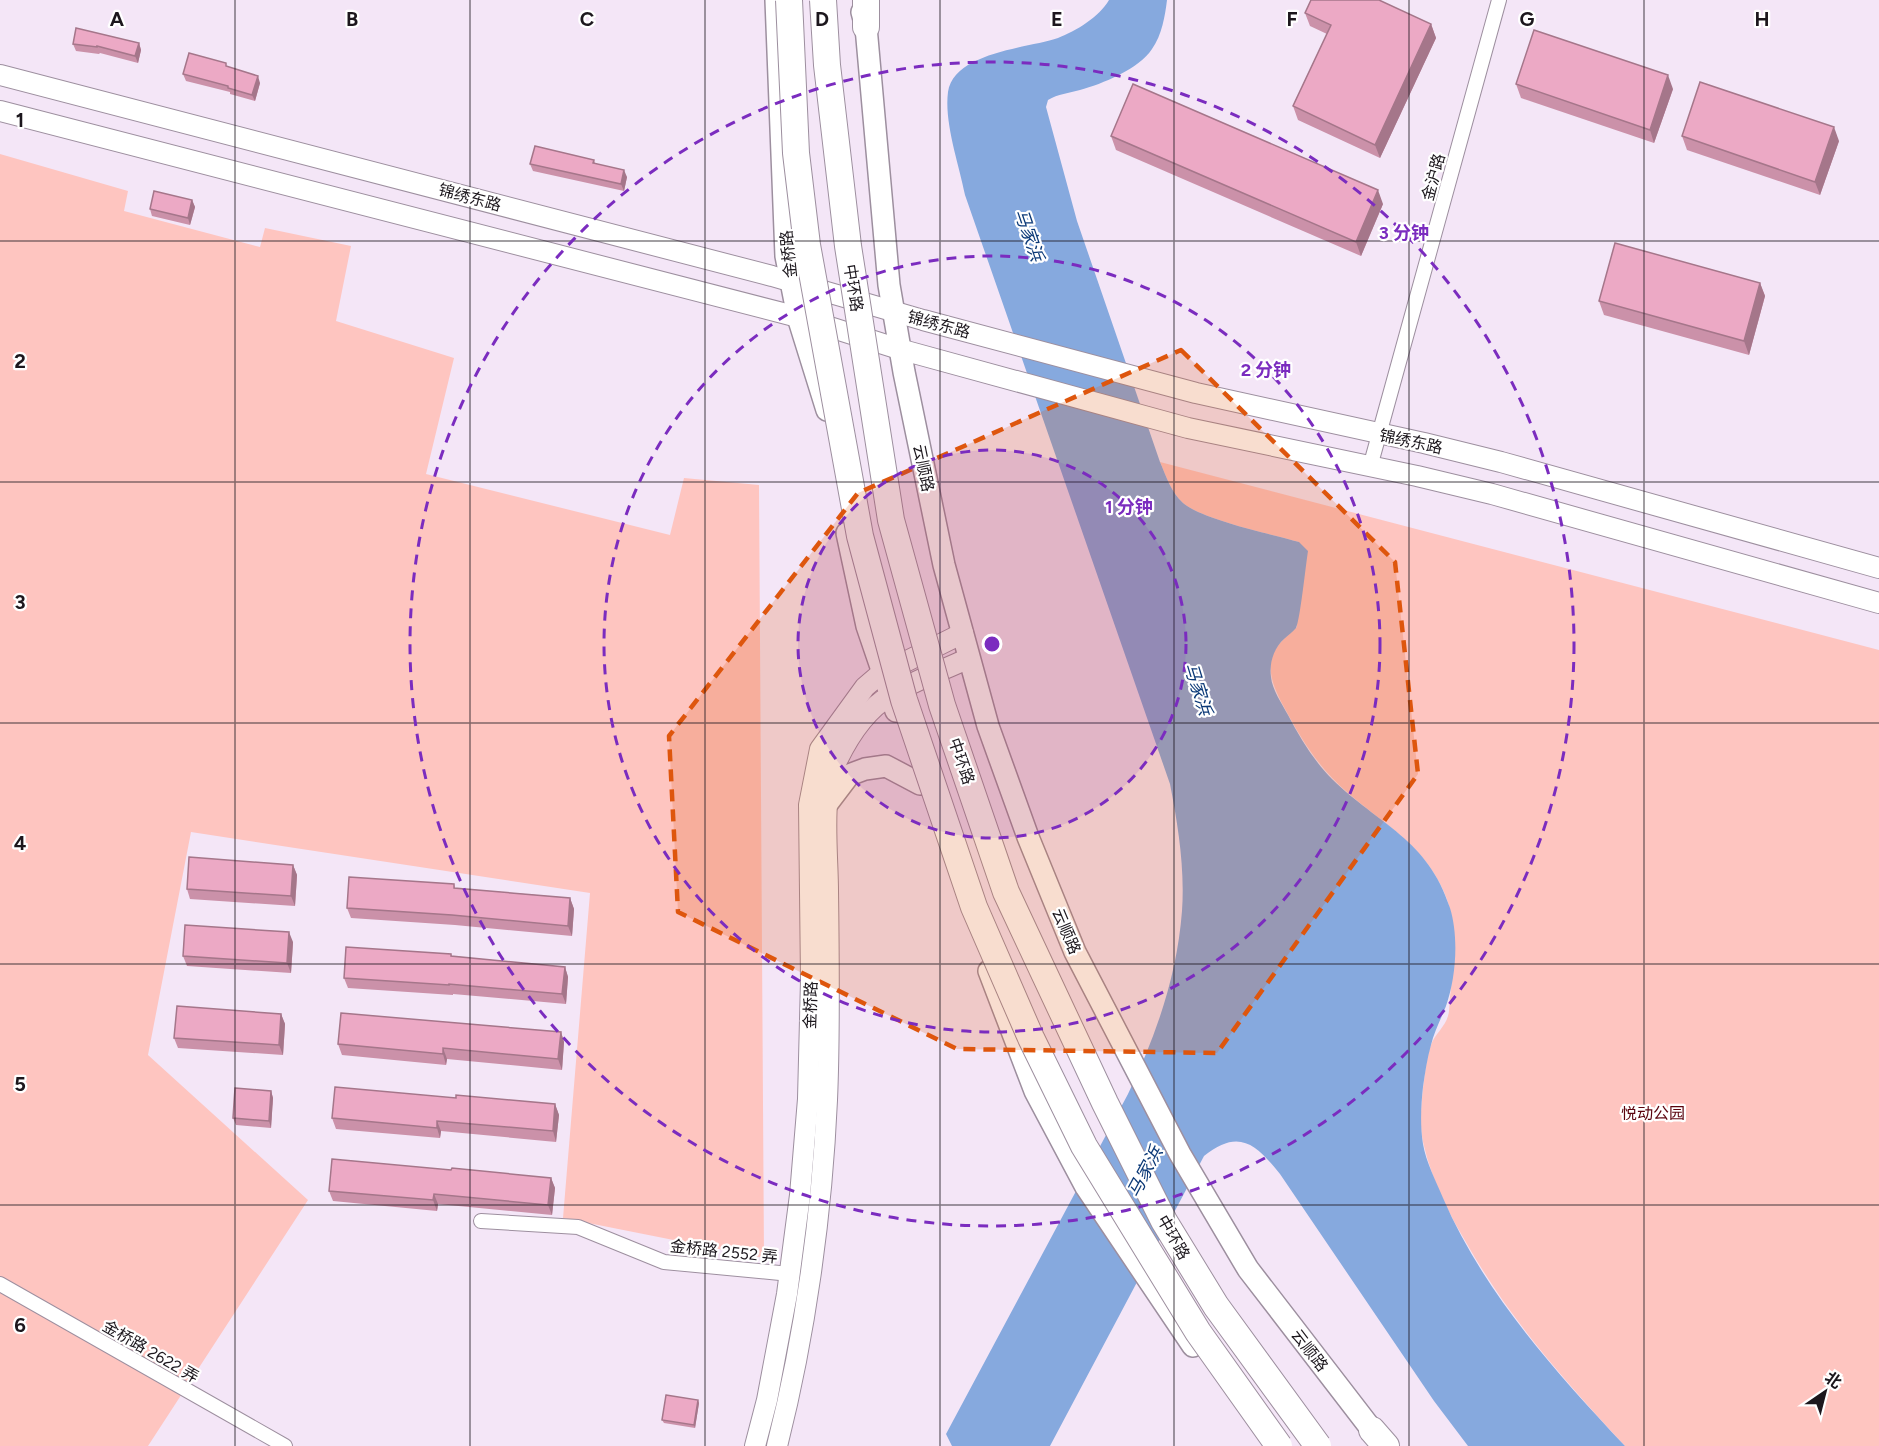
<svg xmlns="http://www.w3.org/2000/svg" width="1879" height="1446" viewBox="0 0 1879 1446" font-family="Figtree,'Noto Sans SC',sans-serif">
  <rect width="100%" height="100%" fill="#f4e6f7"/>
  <g fill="#fec5c0">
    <path d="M0 154 128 191 124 211 260 247 265 228 351 246 336 321 454 358 426 474 670 535 684 478 759 485 764 1258 563 1218 590 893 191 832 148 1055 308 1200 148 1446H0Z"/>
    <path d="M1160 462 1879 650V1446H1625C1565 1381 1511 1321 1467 1244 1449 1214 1432 1181 1424 1146 1419 1129 1421 1106 1423 1088 1425 1075 1426 1058 1431 1045 1434 1035 1445 1027 1448 1016 1450 1010 1449 1003 1450 997 1454 963 1458 923 1444 892 1423 844 1384 825 1347 792 1319 768 1301 739 1284 707 1276 692 1267 674 1272 657 1276 644 1288 635 1297 627L1299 542C1271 534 1203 520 1183 503 1171 492 1166 476 1160 462Z"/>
  </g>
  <path fill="#86a9de" d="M1109 0H1167C1165 16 1162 35 1152 49 1139 69 1102 84 1080 90 1069 93 1058 94 1048 100L1046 107 1077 221 1160 462C1166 476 1171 492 1183 503 1203 520 1271 534 1299 542L1308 551C1306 563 1300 621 1296 628 1293 632 1288 635 1284 639 1274 648 1269 663 1271 677 1272 689 1282 704 1288 715 1300 738 1314 761 1332 779 1379 825 1428 839 1450 908 1459 937 1456 978 1446 1006 1441 1019 1434 1032 1431 1045 1427 1059 1425 1073 1423 1087 1421 1105 1420 1126 1423 1144 1426 1162 1436 1181 1443 1198 1484 1293 1555 1371 1625 1446H1468L1434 1401 1280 1174C1256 1144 1239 1128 1204 1156L1050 1446H952L946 1434 1128 1094C1156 1036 1177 976 1182 911 1185 868 1178 825 1170 784L965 195C959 164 944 123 948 92 954 52 1029 48 1058 38 1076 31 1099 17 1109 0Z"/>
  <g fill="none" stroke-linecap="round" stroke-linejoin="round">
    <defs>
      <g id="street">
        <path d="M1370 467 1499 0"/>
        <path d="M481 1221 578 1227 664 1262 790 1274"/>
        <path d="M0 1284 285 1446"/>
      </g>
      <g id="secondary">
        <path d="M0 75 772 276 923 320 1196 393 1424 443 1501 462 1879 568"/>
        <path d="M0 111 798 317 899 349 1188 428 1417 476 1492 494 1879 603"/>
        <path d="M755 1446 767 1400 787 1294 800 1195 808 1099 811 980 809 805 820 749 865 687 879 675 963 633"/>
        <path d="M777 1446C805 1336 822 1214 827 1100 830 1031 829 961 828 891 828 856 821 796 835 765 847 739 865 710 891 695 915 680 944 670 969 658"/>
      </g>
      <g id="primary">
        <path d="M776 0 786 256 798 317 827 410"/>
        <path d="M862 12 866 27 889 285 904 372 944 565 988 726 1028 837 1075 952 1180 1154 1248 1269 1382 1443"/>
        <path d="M847 533 867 626 896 711"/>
        <path d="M827 804 849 775 865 769 886 766 920 784"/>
        <path d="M989 971 1035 1091 1086 1187 1193 1346"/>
      </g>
      <g id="highway">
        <path d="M866 27V0"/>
        <path d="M1372 1430 1386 1446"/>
      </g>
    </defs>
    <use href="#street" stroke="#9d8f9f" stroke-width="16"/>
    <use href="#secondary" stroke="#9d8f9f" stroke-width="22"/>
    <use href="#primary" stroke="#9d8f9f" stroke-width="24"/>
    <use href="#highway" stroke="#9d8f9f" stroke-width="28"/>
    <use href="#street" stroke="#fff" stroke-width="14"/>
    <use href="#secondary" stroke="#fff" stroke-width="20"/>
    <use href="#primary" stroke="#fff" stroke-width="21"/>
    <use href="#highway" stroke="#fff" stroke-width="26"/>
    <defs>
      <g id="highway-bridge">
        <path d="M789 0 796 153 807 245 860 536 904 700 974 907 1031 1038 1084 1146 1198 1332 1279 1446"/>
        <path d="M823 0 827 65 848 246 891 520 942 705 1006 892 1105 1103 1164 1221 1216 1306 1318 1446"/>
      </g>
    </defs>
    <use href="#highway-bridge" stroke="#9d8f9f" stroke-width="28" stroke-linecap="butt"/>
    <use href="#highway-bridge" stroke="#fff" stroke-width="26"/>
  </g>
  <g fill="#cb91a9">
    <path d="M1305 13 1431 24 1436 38 1380 158 1298 120 1293 106 1327 34 1310 26Z"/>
    <path d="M139 43 141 50 138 63 100 53 99 54 76 51 73 44Z"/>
    <path d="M228 67 260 83 255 101 230 94V92L186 81 183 74Z"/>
    <path d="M1516 84 1673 89 1654 143 1521 98Z"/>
    <path d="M1111 136 1383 204 1361 256 1116 150Z"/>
    <path d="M1682 136 1839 141 1820 195 1687 150Z"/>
    <path d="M594 160 595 163 627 177 624 191 533 171 530 164Z"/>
    <path d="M192 200 195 207 190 225 152 216 150 209Z"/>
    <path d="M1760 283 1765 296 1749 355 1604 315 1599 301Z"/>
    <path d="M293 865 297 875 295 906 190 899 187 889Z"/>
    <path d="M454 884 455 888 570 898 574 909 572 936 455 925 351 918 347 908Z"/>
    <path d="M293 942 291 973 187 966 183 956Z"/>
    <path d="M451 954 452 956 565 967 568 977 566 1004 453 994V995L348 988 344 978Z"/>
    <path d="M281 1014 285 1024 283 1055 178 1048 174 1038Z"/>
    <path d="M561 1032 564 1042 562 1070 447 1059 446 1065 342 1055 338 1044Z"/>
    <path d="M271 1091 273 1098 271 1128 236 1125 233 1118Z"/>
    <path d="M456 1098 555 1104 559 1115 556 1142 441 1131 440 1138 336 1129 332 1118Z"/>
    <path d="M451 1170 551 1178 555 1188 552 1215 438 1204 437 1211 333 1201 329 1191Z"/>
    <path d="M699 1403 695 1428 664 1423 662 1420Z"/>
  </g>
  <g fill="#a5768a">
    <path d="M1431 24 1436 38 1380 158 1375 145Z"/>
    <path d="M139 43 141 50 138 63 135 56Z"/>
    <path d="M1668 75 1673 89 1654 143 1650 130Z"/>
    <path d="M258 76 260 83 255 101 252 95Z"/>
    <path d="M1834 127 1839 141 1820 195 1815 182Z"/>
    <path d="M624 170 627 177 624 191 621 184Z"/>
    <path d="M1378 190 1383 204 1361 256 1356 242Z"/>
    <path d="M192 200 195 207 190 225 188 218Z"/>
    <path d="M1760 283 1765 296 1749 355 1744 341Z"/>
    <path d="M293 865 297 875 295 906 291 896Z"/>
    <path d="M570 898 574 909 572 936 568 926Z"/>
    <path d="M289 932 293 942 291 973 287 963Z"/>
    <path d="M565 967 568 977 566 1004 562 994Z"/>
    <path d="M281 1014 285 1024 283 1055 279 1045Z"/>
    <path d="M561 1032 564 1042 562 1070 558 1059Z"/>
    <path d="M443 1048 447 1059 446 1065 443 1054Z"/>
    <path d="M271 1091 273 1098 271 1128 269 1121Z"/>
    <path d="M555 1104 559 1115 556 1142 553 1131Z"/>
    <path d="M437 1121 441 1131 440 1138 437 1128Z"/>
    <path d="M551 1178 555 1188 552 1215 548 1205Z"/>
    <path d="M434 1194 438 1204 437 1211 433 1200Z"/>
    <path d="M698 1400 699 1403 695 1428 694 1425Z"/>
  </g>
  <g fill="#eca9c5" stroke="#a5768a" stroke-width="1.5">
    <path d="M1311 0H1379L1431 24 1375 145 1293 106 1331 25 1305 13Z"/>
    <path d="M76 28 139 43 135 56 97 46V47L73 44Z"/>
    <path d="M1534 30 1668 75 1650 130 1516 84Z"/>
    <path d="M189 53 226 63V66L258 76 252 95 228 88V86L183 74Z"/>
    <path d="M1700 82 1834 127 1815 182 1682 136Z"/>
    <path d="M1133 84 1378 190 1356 242 1111 136Z"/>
    <path d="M535 146 594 160 593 163 624 170 621 184 530 164Z"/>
    <path d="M154 191 192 200 188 218 150 209Z"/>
    <path d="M1615 243 1760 283 1744 341 1599 301Z"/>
    <path d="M189 857 293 865 291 896 187 889Z"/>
    <path d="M349 877 454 884V888L570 898 568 926 452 915 347 908Z"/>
    <path d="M185 925 289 932 287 963 183 956Z"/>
    <path d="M346 947 451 954V956L565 967 562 994 449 984V985L344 978Z"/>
    <path d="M177 1006 281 1014 279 1045 174 1038Z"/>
    <path d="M341 1013 561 1032 558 1059 443 1048V1054L338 1044Z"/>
    <path d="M335 1087 456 1098V1095L555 1104 553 1131 437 1121V1128L332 1118Z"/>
    <path d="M235 1088 271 1091 269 1121 233 1118Z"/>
    <path d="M332 1159 451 1170 452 1168 551 1178 548 1205 434 1194 433 1200 329 1191Z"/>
    <path d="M666 1395 698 1400 694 1425 662 1420Z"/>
  </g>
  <path fill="#de560d" fill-opacity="0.2" stroke="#de560d" stroke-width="4.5" stroke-dasharray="12 8" stroke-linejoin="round" d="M1181 350 1395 562 1418 774 1217 1053 957 1049 678 912 669 736 858 493Z"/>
  <path fill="none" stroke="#1c171d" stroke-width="1.5" stroke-opacity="0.55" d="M235 0V1446M470 0V1446M705 0V1446M940 0V1446M1174 0V1446M1409 0V1446M1644 0V1446M0 241H1879M0 482H1879M0 723H1879M0 964H1879M0 1205H1879"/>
  <circle cx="992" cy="644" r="194" fill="#7b2cbf" fill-opacity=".12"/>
  <g fill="none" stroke="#7b2cbf" stroke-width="3" stroke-dasharray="10 8">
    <circle cx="992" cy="644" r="194"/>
    <circle cx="992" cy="644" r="388"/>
    <circle cx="992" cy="644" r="582"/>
  </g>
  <g text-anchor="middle" stroke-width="4.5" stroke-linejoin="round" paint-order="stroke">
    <g font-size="16" fill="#1c171d" stroke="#fff">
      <text transform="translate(1433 177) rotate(-75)" y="6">金沪路</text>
      <text transform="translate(470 197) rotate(15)" y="6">锦绣东路</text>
      <text transform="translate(788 254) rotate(-96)" y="6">金桥路</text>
      <text transform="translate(854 288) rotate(81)" y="6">中环路</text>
      <text transform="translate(939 324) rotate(15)" y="6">锦绣东路</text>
      <text transform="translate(1411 441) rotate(12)" y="6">锦绣东路</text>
      <text transform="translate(924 468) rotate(78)" y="6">云顺路</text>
      <text transform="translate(962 761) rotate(71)" y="6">中环路</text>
      <text transform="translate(1067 931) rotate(67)" y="6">云顺路</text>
      <text transform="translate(810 1005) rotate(-88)" y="6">金桥路</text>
      <text transform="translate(1174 1237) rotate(60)" y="6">中环路</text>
      <text transform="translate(724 1251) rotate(6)" y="6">金桥路 2552 弄</text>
      <text transform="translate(1310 1350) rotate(52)" y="6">云顺路</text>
      <text transform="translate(151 1351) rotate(30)" y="6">金桥路 2622 弄</text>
    </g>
    <g font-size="16" fill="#5b040e" stroke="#fff">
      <text x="1653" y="1119">悦动公园</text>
    </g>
    <g font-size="18" font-style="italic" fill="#0b3977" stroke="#fff">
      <text transform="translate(1029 235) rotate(71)" y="6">马家浜</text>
      <text transform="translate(1198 689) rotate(73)" y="6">马家浜</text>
      <text transform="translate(1145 1172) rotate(-62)" y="6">马家浜</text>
    </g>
  </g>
  <g font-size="20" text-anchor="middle" font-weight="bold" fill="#1c171d" stroke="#fff" stroke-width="4.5" stroke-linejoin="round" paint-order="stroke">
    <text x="117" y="26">A</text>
    <text x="352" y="26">B</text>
    <text x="587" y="26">C</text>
    <text x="822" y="26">D</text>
    <text x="1057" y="26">E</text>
    <text x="1292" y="26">F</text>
    <text x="1527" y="26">G</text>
    <text x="1762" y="26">H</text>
    <text x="20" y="127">1</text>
    <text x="20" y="368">2</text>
    <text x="20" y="609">3</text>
    <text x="20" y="850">4</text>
    <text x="20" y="1091">5</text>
    <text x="20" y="1332">6</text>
  </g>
  <circle cx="992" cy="644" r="9" fill="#7b2cbf" stroke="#fff" stroke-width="3"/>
  <g font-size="18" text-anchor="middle" font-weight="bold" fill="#7b2cbf" stroke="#fff" stroke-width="4.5" stroke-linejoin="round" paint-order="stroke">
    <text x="1404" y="239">3 分钟</text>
    <text x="1266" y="376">2 分钟</text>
    <text x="1129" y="513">1 分钟</text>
  </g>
  <g transform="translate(1825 1392) rotate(35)" stroke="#ffffff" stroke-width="4.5" paint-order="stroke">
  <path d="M0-4.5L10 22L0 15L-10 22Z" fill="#1c171d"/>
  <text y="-9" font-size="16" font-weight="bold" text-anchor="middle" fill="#1c171d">北</text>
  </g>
</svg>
